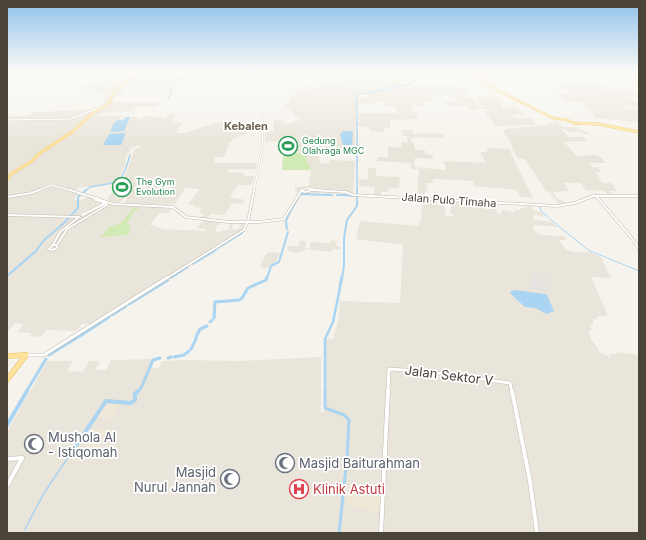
<svg xmlns="http://www.w3.org/2000/svg" width="646" height="540" viewBox="0 0 646 540" font-family="Inter,sans-serif">
  <rect width="100%" height="100%" fill="#f6f3ec"/>
  <g fill="#eae5da">
    <path d="M116 72H182L177 79 166 87H171V89L124 90 123 91 128 92 119 96H114L113 101H118V102L160 103 157 107H136L133 111 101 113 98 116H122L119 119 123 120 133 116 136 118 141 119 144 116 167 118 166 115 173 113 176 116 172 122H183L175 133H186L202 127 221 122 251 123 250 130 246 134 238 136V138L232 139 233 140 229 143 224 157H215L213 163H257L256 169H229L227 172 244 173 243 176H254L252 185H238L230 197 245 200 243 204 232 203 224 215 211 214 206 219 201 218 204 214 199 213 202 208 193 207 195 205 188 204 200 189 185 188 175 204H168L166 205 153 204H124L128 197H125L119 204 106 200 125 176 133 153 135 149 142 146 139 145 130 149 131 150 126 156 125 166 116 182 78 188 75 191 79 193 75 198V200H83L89 196 114 205H153L171 208 170 213H159L150 225 162 228 161 229 205 231 206 229 197 228 204 220 220 222 219 225H214H217L215 232 228 230 231 223H234L231 229 238 230 242 222H245L242 230 91 324H82L76 331 46 330 41 337 30 336 32 333 17 332 24 324 15 323 7 333V116H27L34 112 86 110 104 104 106 95 99 94 94 89H78L81 86H87L94 83H102L108 78 95 77 100 74H113Z"/>
    <path d="M195 72H245L243 74H251V78L257 77 260 79 220 80 230 78H223L224 77H235L233 74 211 76 207 80 189 81V79L184 80 181 78 185 75 191 76Z"/>
    <path d="M344 72H408L410 77H406L408 81H403L402 84 396 85 394 87 370 90 357 94 356 123H359L358 113H398L394 106H384L383 102 391 101H375V104H358L357 98H369L367 92 388 90 400 85 437 87 438 86 466 87 468 90H465L466 91 471 93 459 94 465 95V96H463V98H473L481 109 470 110 468 106 446 105 444 102 466 101 454 100 456 96 435 94V99L431 98V102H424L425 105H411L418 119 390 120V128H384V131L379 132 370 131 369 127 355 126V154H330V155L319 156 320 163 330 164V160L355 161 353 194 301 193 295 191V187L309 186 311 170H282L285 141 265 142V132L274 131 273 123 274 122V120H283V123H293L294 121H298L300 116H293L294 111H289L290 108 284 107 291 100 288 99 297 92 302 93 303 89 307 90V88H303L305 86 316 88 318 84H315V82L340 85 342 79H350L343 78Z"/>
    <path d="M575 72H589L595 75H627L630 77H639V88L631 84 636 83 626 78H622L624 80 619 79 613 76 584 77 581 75H593Z"/>
    <path d="M597 82 606 88H599L601 90 639 91V97H630L639 104V107L622 106 625 109H639V122L595 118 593 114 582 102 565 101 558 94H573L556 84Z"/>
    <path d="M493 96 505 104H501L503 106 500 107 502 109 507 108 504 106 516 108 525 114 511 115 515 119 531 118 536 123 534 125 496 126 484 111 491 110 483 109 481 107H486L480 105 475 98H477V97Z"/>
    <path d="M554 119 563 127H576L589 134H583L580 132H568L565 129H561L569 137H584L588 141 564 142 577 156 596 155 602 158 606 163H589L592 167H598L601 172H595L603 183H611L617 191H609L613 195H609L604 191 586 190 581 183H564L569 191 553 192 557 199 563 200 566 205 560 206 550 192 546 191 525 159H518L511 146H513L504 133V129L548 125 547 123H556Z"/>
    <path d="M402 130H413V134L443 133 444 138 412 137 411 141 414 143 415 150H425V154L433 155V159L415 158 414 167 446 170 444 161 486 163 480 152H488L486 148 509 149 533 198 520 197 517 190 474 186 473 181 433 179V183H426L428 191H425V198L417 197 419 169H411V163L377 161V157H388V147L402 148 401 142H408L407 136H403Z"/>
    <path d="M368 168H376V176L400 177 399 188H389L388 192H381V195H374L375 187 359 186V179L368 180Z"/>
    <path d="M410 198 437 200V205L445 206V215L454 217V215L451 214V201L479 205 480 208 488 209V205H494L497 210 496 213 501 214 502 210 514 212V210H520V208H527V205H531L534 211 542 213 544 217 533 214 534 220 551 222 558 227 534 225 533 229 541 235 564 236 567 240H559L566 250 573 252H590L601 257 611 278 591 277 608 316H597L598 319H593V325H590L592 330H589L591 340 598 348 599 352 610 357 609 354H616V352L639 355V533H7V432L47 361H73L67 371 83 372 89 361H100L95 370H106L111 360 155 359 151 367 159 368 162 361 185 360 238 361 321 357V412H324V339H333L338 321 340 301 400 303 403 245 356 239 360 221 418 226 421 221 422 202 410 200Z"/>
    <path d="M331 240 337 241 336 246 341 247 340 249H332L331 252 305 249V251H299V253L289 252V250H287L288 246H299L300 241H306L305 248H310V242L330 243Z"/>
    <path d="M270 252 280 253 276 262 267 268 260 267 266 254Z"/>
  </g>
  <g fill="#efe8d6">
    <path d="M107 402 121 403 112 418 97 417Z"/>
    <path d="M92 430H107L97 455 80 456Z"/>
    <path d="M348 485 381 491 380 512 347 506Z"/>
  </g>
  <g fill="#d2eab5">
    <path d="M290 153 306 154 307 161 311 170H282L283 157 290 156Z"/>
    <path d="M134 207 139 208 133 213 129 221 127 222 131 228 129 229 131 231 128 235 102 237 100 235H103L109 227 121 223Z"/>
  </g>
  <path fill="#e5e3e0" d="M532 274H545L547 278H539L540 282 546 283 547 291 536 290 530 288V280L533 281Z"/>
  <g fill="#a9d4f2">
    <path d="M126 117H130L124 131 110 132 114 123 118 120H123Z"/>
    <path d="M343 131H353L352 145H343L340 134Z"/>
    <path d="M126 133 121 145H103L109 134Z"/>
    <path d="M514 290 545 294 547 295 554 311 547 314 535 308 525 307 511 294 510 292Z"/>
  </g>
  <g fill="none" stroke-linecap="round" stroke-linejoin="round">
    <g stroke="#a9d4f2" stroke-width="1">
      <path d="M7 74 11 72"/>
      <path d="M539 205 541 211 548 217"/>
      <path d="M550 219 587 249"/>
      <path d="M588 250 639 271"/>
    </g>
    <path stroke="#a9d4f2" stroke-width="1.5" d="M25 529 44 493 75 447"/>
    <path stroke="#a9d4f2" stroke-width="2.5" d="M325 392V339L333 322 340 288"/>
    <path stroke="#a9d4f2" stroke-width="3" d="M325 391V408L344 415 349 420 347 458 339 533"/>
    <g stroke="#a9d4f2" stroke-width="1.5">
      <path d="M174 83 185 74 184 72"/>
      <path d="M168 100 174 84"/>
      <path d="M85 191 90 187 119 182 126 168 130 155"/>
      <path d="M357 191V95L413 83 415 81 410 72"/>
    </g>
    <g stroke="#a9d4f2" stroke-width="2">
      <path d="M337 195H341"/>
      <path d="M343 195 355 196"/>
      <path d="M289 214 300 194 332 195"/>
      <path d="M286 221 289 214"/>
      <path d="M286 222 287 229"/>
      <path d="M218 248 242 233"/>
      <path d="M193 264 216 250"/>
      <path d="M7 276 36 251 44 240 63 224 78 208V197L86 190"/>
      <path d="M171 278 188 267"/>
      <path d="M267 278 271 266 279 262 288 232"/>
      <path d="M342 278 344 266V238L347 220 357 206V190"/>
    </g>
    <g stroke="#a9d4f2" stroke-width="3">
      <path d="M340 286 342 277"/>
      <path d="M129 304 168 280"/>
      <path d="M112 315 126 306"/>
      <path d="M214 318 215 302 239 300 242 298 248 288 266 280 267 277"/>
      <path d="M210 322 212 320"/>
      <path d="M80 336 109 317"/>
      <path d="M196 337 200 329 207 326"/>
      <path d="M191 349 196 339"/>
      <path d="M49 355 78 337"/>
      <path d="M174 357 184 355 189 351"/>
      <path d="M168 358 171 357"/>
      <path d="M26 392 46 359"/>
      <path d="M137 392 141 388 153 360 160 358"/>
    </g>
    <g stroke="#a9d4f2" stroke-width="4">
      <path d="M7 425 27 391"/>
      <path d="M75 447 106 401 131 403 135 400V394L138 391"/>
    </g>
    <defs>
      <g id="tertiary-far3">
        <path d="M122 84 215 83 303 85"/>
        <path d="M7 120 70 119 109 104"/>
        <path d="M313 190 330 191"/>
        <path d="M37 191 51 185 73 191"/>
        <path d="M254 191 262 149 263 113 294 94 304 85"/>
        <path d="M301 191 308 188 313 189 308 191"/>
      </g>
      <g id="tertiary-far2">
        <path d="M70 190 113 204 173 207 186 217 228 222H259L284 219 301 191"/>
        <path d="M303 190 301 191 306 192 311 190"/>
        <path d="M313 190 346 192 353 195 557 206 575 203 593 196H639"/>
        <path d="M596 196 631 237 639 249"/>
        <path d="M7 197 32 193 39 190"/>
        <path d="M7 215 79 217 60 232 53 245"/>
        <path d="M82 215 104 204 102 202"/>
        <path d="M53 245H57V248L52 250 49 249Z"/>
        <path d="M57 245 67 229 107 205 104 202 95 200 97 198"/>
        <path d="M167 278 244 230 248 221 254 190"/>
      </g>
      <g id="tertiary-far1">
        <path d="M26 355H44L168 277"/>
        <path d="M388 392 389 369 421 371 510 383 512 392"/>
      </g>
      <g id="tertiary">
        <path d="M512 391 530 481 537 533"/>
        <path d="M7 459 22 458"/>
        <path d="M7 486 22 458"/>
        <path d="M381 533 388 391"/>
      </g>
      <g id="primary-far2">
        <path d="M479 72V78L495 89 553 118 567 120 574 123 595 124"/>
        <path d="M81 124 94 112 109 104 113 93 138 72"/>
      </g>
      <g id="primary-far1">
        <path d="M574 123 598 124 639 132"/>
        <path d="M7 180 11 174 32 161 40 153 72 132 82 123"/>
      </g>
      <g id="primary">
        <path d="M7 356 26 355"/>
        <path d="M7 380 26 355"/>
      </g>
    </defs>
    <use href="#tertiary-far3" stroke="#c2bbae" stroke-width="2"/>
    <use href="#tertiary-far2" stroke="#c2bbae" stroke-width="3"/>
    <use href="#tertiary-far1" stroke="#c2bbae" stroke-width="4"/>
    <use href="#tertiary" stroke="#c2bbae" stroke-width="5"/>
    <use href="#primary-far2" stroke="#e6c16a" stroke-width="2.5"/>
    <use href="#primary-far1" stroke="#e6c16a" stroke-width="3"/>
    <use href="#primary" stroke="#e6c16a" stroke-width="5.5"/>
    <use href="#tertiary-far3" stroke="#fff" stroke-width="1.5"/>
    <use href="#tertiary-far2" stroke="#fff" stroke-width="2"/>
    <use href="#tertiary-far1" stroke="#fff" stroke-width="3"/>
    <use href="#tertiary" stroke="#fff" stroke-width="4"/>
    <use href="#primary-far2" stroke="#ffe39c" stroke-width="2"/>
    <use href="#primary-far1" stroke="#ffe39c" stroke-width="2.5"/>
    <use href="#primary" stroke="#ffe39c" stroke-width="4.5"/>
  </g>
  <linearGradient id="sky" x2="0" y2="1"><stop stop-color="#8fc1ec"/><stop offset="0.49" stop-color="#fbfaf6"/><stop offset="1" stop-color="#fbfaf6" stop-opacity="0"/></linearGradient>
  <rect width="646" height="147" fill="url(#sky)"/>
  <defs>
    <symbol id="stadium-ring" viewBox="-11 -11 22 22"><circle r="9.5" fill="#fff" stroke="#2e9e5b" stroke-width="1.5"/><path d="M0-5a6.5 5 0 1 0 0 10a6.5 5 0 1 0 0-10ZM-3.5-1.8h7v3.6h-7Z" fill="#2e9e5b"/></symbol>
    <symbol id="mosque-ring" viewBox="-11 -11 22 22"><circle r="9.5" fill="#fff" stroke="#6b7280" stroke-width="1.5"/><path d="M3.5-4.9A6 6 0 1 0 3.5 4.9A5 5 0 1 1 3.5-4.9Z" fill="#6b7280"/></symbol>
    <symbol id="hospital-ring" viewBox="-11 -11 22 22"><circle r="9.5" fill="#fff" stroke="#e0444e" stroke-width="1.5"/><path d="M-5-5h3v3.5h4V-5h3V5h-3V1.5h-4V5h-3Z" fill="#e0444e"/></symbol>
  </defs>
  <g fill-rule="evenodd">
    <use href="#stadium-ring" x="277" y="135" width="22" height="22"/>
    <use href="#stadium-ring" x="111" y="176" width="22" height="22"/>
    <use href="#mosque-ring" x="23" y="433" width="22" height="22"/>
    <use href="#mosque-ring" x="274" y="452" width="22" height="22"/>
    <use href="#mosque-ring" x="219" y="468" width="22" height="22"/>
    <use href="#hospital-ring" x="288" y="478" width="22" height="22"/>
  </g>
  <g text-anchor="middle" stroke-width="3.5" stroke-linejoin="round" paint-order="stroke">
    <g font-size="9" fill="#27864d" stroke="#fff" text-anchor="start">
      <text x="302" y="144">Gedung<tspan x="302" dy="10">Olahraga MGC</tspan></text>
      <text x="136" y="185">The Gym<tspan x="136" dy="10">Evolution</tspan></text>
    </g>
    <g font-size="11" font-weight="bold" fill="#6e6250" stroke="#fff">
      <text x="246" y="130">Kebalen</text>
    </g>
    <g font-size="11" fill="#4b4439" stroke="#fff">
      <text transform="translate(449 200) rotate(4)" y="4">Jalan Pulo Timaha</text>
    </g>
    <g font-size="13" fill="#4b4439" stroke="#fff">
      <text transform="translate(449 375) rotate(7)" y="5">Jalan Sektor V</text>
    </g>
    <g font-size="13" fill="#5b616d" stroke="#fff" text-anchor="start">
      <text x="48" y="442">Mushola Al<tspan x="48" dy="15">- Istiqomah</tspan></text>
      <text x="299" y="468">Masjid Baiturahman</text>
      <text x="216" y="477" text-anchor="end">Masjid<tspan x="216" dy="15">Nurul Jannah</tspan></text>
    </g>
    <g font-size="13" fill="#be3a42" stroke="#fff" text-anchor="start">
      <text x="313" y="494">Klinik Astuti</text>
    </g>
  </g>
  <rect width="646" height="540" fill="none" stroke="#4b4439" stroke-width="16"/>
</svg>
